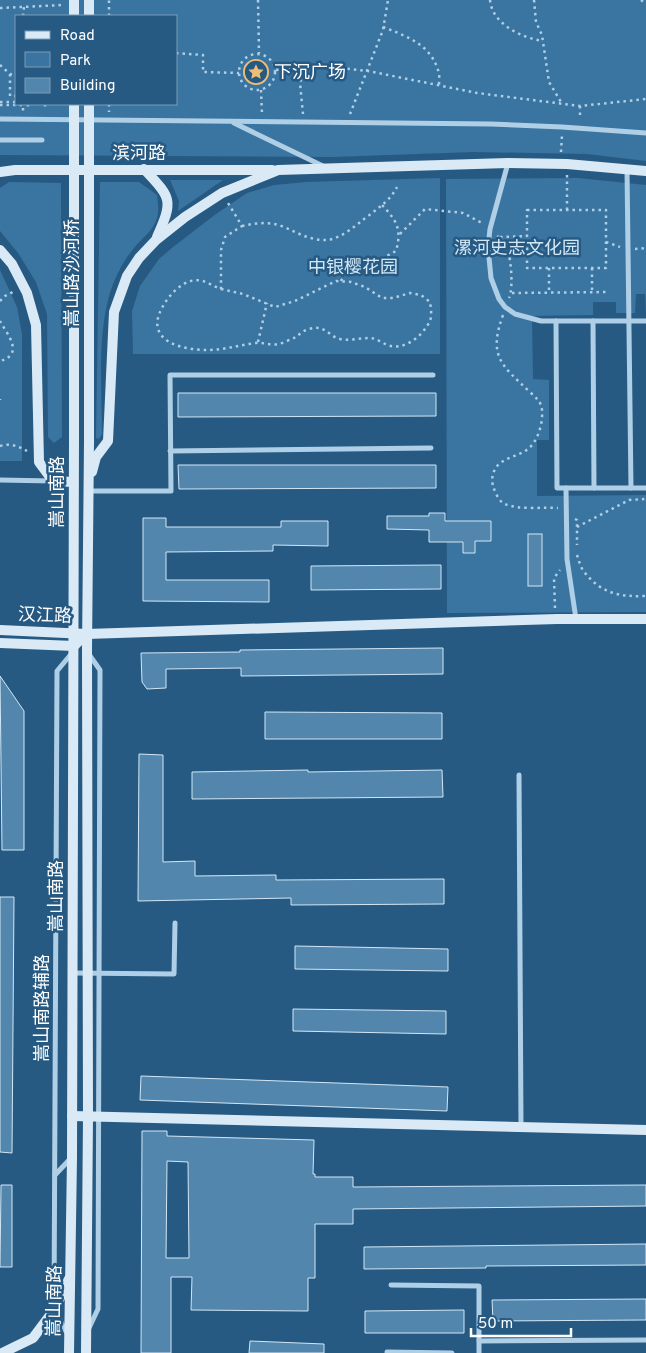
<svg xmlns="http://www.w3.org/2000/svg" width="646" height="1353" viewBox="0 0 646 1353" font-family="Overpass,'Noto Sans SC',sans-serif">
  <rect width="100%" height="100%" fill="#265a83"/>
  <g fill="#3a74a0" fill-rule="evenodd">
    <path d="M0 0H646V161L587 154 474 152 332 157 0 155ZM16 16H176V104H16Z"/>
    <path d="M440 178V354H133L132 311 140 286 159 259 173 247 216 214 247 193 274 185 306 182Z"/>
    <path d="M578 178 646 185V313L645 294H636L635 313H616V302H593V315L532 316 533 379 549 380V440H537V496L646 495V612L447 613 446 179Z"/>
    <path d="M170 180H223L178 211 179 201Z"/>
    <path d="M9 182 61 183 62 437 54 443 48 437 47 314 36 282 18 253 0 231V188Z"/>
    <path d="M100 182H139L157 195C158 202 159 211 157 218 154 230 141 239 134 248 128 255 123 263 119 271 95 315 102 385 102 434L99 439 96 438Z"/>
    <path d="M0 270 17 307 22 334V461H0Z"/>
  </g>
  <g fill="#5286ad" stroke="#d2e7f6" fill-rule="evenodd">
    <path d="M178 393H436V416L178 417Z"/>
    <path d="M178 465H436V488L179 489Z"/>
    <path d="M429 513H445V521H491V541H475V553H463V542H429V530L387 529V516H429Z"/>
    <path d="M143 518H166V527H281V521H328V546L273 545V551L166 552V580H269V602L143 601Z"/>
    <rect x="528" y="534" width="14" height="52"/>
    <path d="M441 565V589L311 590V566Z"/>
    <path d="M443 648V674L241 676V668L166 669V688L147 689 142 682 141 653 240 652V650Z"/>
    <path d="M0 676 24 711V850H2Z"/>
    <path d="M265 712 442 713V739H265Z"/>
    <path d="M139 754 163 755V862L195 861V876L276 875V880L444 879V904L291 905V898L138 901Z"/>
    <path d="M308 770V772L442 770 443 797 192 799V772Z"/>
    <path d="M0 897H14L12 1153 0 1152Z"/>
    <path d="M295 946 448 949V971L295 969Z"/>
    <path d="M293 1009 446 1011V1034L293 1031Z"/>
    <path d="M141 1076 448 1087 447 1111 140 1100Z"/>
    <path d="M142 1131H167V1136L314 1140 313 1174H315V1177H353V1187L646 1185V1206L353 1209V1224H315V1278H308V1311L191 1310 192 1277H171V1353H141ZM167 1161 188 1162 189 1258H166Z"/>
    <path d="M1 1185H12V1267H0Z"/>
    <path d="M646 1244V1265L486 1266V1268L364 1269V1247Z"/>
    <path d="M646 1299V1320L493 1321 492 1300Z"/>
    <path d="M464 1310V1333H365V1311Z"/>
    <path d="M250 1341 324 1344V1353H249Z"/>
  </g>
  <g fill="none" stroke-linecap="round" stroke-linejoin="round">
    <g stroke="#afcfe7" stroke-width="2.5" stroke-dasharray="2.5 4" stroke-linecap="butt">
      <path d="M258 0 259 53"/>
      <path d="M490 0C492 24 522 38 543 41"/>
      <path d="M534 0 536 22 542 35 549 82 561 102"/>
      <path d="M641 0 646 4"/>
      <path d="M0 8 63 5"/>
      <path d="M23 16 24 7"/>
      <path d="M109 16V0"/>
      <path d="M383 27C406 36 430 44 438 70 440 74 439 81 439 86"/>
      <path d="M176 53 203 55V72L239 73"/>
      <circle cx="257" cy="72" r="18"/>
      <path d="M0 65 10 74 16 76"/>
      <path d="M276 70 332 67 368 71 477 93 580 106 646 99"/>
      <path d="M10 74V96H16"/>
      <path d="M261 90 262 114"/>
      <path d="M0 102H16"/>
      <path d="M28 104V110"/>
      <path d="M45 104V110"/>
      <path d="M109 104V112"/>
      <path d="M0 105H23V111"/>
      <path d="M580 106V119"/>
      <path d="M303 114 300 83 304 68"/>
      <path d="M350 114 383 30 388 0"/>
      <path d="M561 152 562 135"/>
      <path d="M567 175V210"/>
      <rect x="527" y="210" width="79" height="58"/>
      <path d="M242 226C255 223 270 221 284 227 298 233 311 241 328 240 341 238 354 227 364 219 377 209 390 201 397 187"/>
      <path d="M400 234 425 209 463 213 482 223"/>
      <path d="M497 236C500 238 502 239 504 242 511 250 514 288 509 298"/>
      <path d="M500 237 527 236"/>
      <path d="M606 242 620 247"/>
      <path d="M635 249 646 248"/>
      <path d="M549 268V292"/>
      <path d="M592 268V292"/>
      <path d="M341 281 351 263 358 260 381 259 396 251C402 229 397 221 382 205"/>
      <path d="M221 289 243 294 275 307 295 301 336 281 351 282 365 287 382 298H393L410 293 421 295 430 302C431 308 432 315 430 321 423 335 407 349 391 346 384 345 377 338 370 338 360 338 350 341 340 339 328 336 325 324 309 329 304 330 300 334 296 337 291 339 284 343 278 344 271 346 263 342 256 343 239 345 224 350 207 350 182 350 144 341 162 308 169 294 186 276 203 281 209 283 215 287 221 289V250L225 237 242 226 228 203"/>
      <path d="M512 293 609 292"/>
      <path d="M0 301 5 296 15 291"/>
      <path d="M503 315C488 356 501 365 530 392 536 398 542 402 542 411 543 423 538 441 528 449 519 456 506 457 498 465 493 471 491 478 493 486 495 492 499 502 505 504 518 510 544 507 558 508"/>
      <path d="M0 321C7 334 25 354 0 361"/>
      <path d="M258 342 267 303"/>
      <path d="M0 399V400"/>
      <path d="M0 446C10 443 18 446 27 451"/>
      <path d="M575 519 577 520V545"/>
      <path d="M577 527 629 500 646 499"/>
      <path d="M577 555C579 561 581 569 585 573 602 594 621 597 646 596"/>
      <path d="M555 608 554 578 560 570"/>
    </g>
    <g stroke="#afcfe7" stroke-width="5">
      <path d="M0 119 491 124 562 127 646 133"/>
      <path d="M234 123 325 167"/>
      <path d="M0 140H42"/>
      <path d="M508 163 490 229 488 247 491 278 499 299 505 307 515 314 541 321H646"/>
      <path d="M627 169 631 488"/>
      <path d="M556 321 557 488H646"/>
      <path d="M593 321 594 488"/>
      <path d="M170 451 431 448"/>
      <path d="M0 480 52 481"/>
      <path d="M566 488 567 559 576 619"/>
      <path d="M89 491H171L170 375H433"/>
      <path d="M88 653 100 670 98 1309 89 1328"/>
      <path d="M519 775 521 1127"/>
      <path d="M73 973 174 974 175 923"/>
      <path d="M55 1175 71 1158"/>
      <path d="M391 1285 479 1286V1353"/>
      <path d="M67 1333 54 1310 57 671 72 653"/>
      <path d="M479 1341 646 1340"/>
      <path d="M387 1352 452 1353"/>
    </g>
    <g stroke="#d9e9f6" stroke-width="10">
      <path d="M144 169C171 198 174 199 157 237"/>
      <path d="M0 172 15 170H272"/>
      <path d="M0 250 12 264 27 293 36 325 39 462 53 481 73 482"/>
      <path d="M92 472 96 457 108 441 114 312 127 276 139 258 156 240 185 217 222 193 278 170 508 163 567 164 646 171"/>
      <path d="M0 630 87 634 557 619H646"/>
      <path d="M0 643 74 646 79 641"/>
      <path d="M72 1116 646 1130"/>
      <path d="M2 1353 33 1338 54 1310 69 1279"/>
      <path d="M69 1353 72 1158 74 440"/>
      <path d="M86 1353 88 1116 87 650 89 442"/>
    </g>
    <g stroke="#d9e9f6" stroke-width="10">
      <path d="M89 0V16"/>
      <path d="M74 16V0"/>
      <path d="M89 104V442"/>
      <path d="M74 440V104"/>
    </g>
  </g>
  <defs>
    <symbol id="sight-ring" viewBox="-11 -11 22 22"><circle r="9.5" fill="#265a83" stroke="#f0bd74" stroke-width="1.5"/><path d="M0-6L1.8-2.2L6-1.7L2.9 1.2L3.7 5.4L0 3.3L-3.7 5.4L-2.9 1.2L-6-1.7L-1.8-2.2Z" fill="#f0bd74"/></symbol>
  </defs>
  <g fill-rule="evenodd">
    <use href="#sight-ring" x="242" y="58" width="28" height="28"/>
  </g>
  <g text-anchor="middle" stroke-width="5" stroke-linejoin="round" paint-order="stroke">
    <g font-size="18" fill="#fff" stroke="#265a83" text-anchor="start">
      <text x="274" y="78">下沉广场</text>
    </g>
    <g font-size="18" fill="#fff" stroke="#265a83">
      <text x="139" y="159">滨河路</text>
      <text transform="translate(72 273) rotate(-90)" y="6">嵩山路沙河桥</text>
      <text transform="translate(57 492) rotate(-90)" y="6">嵩山南路</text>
      <text transform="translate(45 615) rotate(2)" y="6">汉江路</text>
      <text transform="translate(56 896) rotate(-90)" y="6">嵩山南路</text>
      <text transform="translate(42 1008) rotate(-90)" y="6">嵩山南路辅路</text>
      <text transform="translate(54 1301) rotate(-89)" y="6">嵩山南路</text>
    </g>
    <g font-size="18" fill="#d2e7f6" stroke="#265a83">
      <text x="517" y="254">漯河史志文化园</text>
      <text x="353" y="273">中银樱花园</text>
    </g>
  </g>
  <rect x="15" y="15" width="162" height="90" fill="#265a83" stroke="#7d9cb5"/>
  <rect x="25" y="31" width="25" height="8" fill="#d9e9f6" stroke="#7d9cb5"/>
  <text x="60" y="40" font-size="15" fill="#ffffff">Road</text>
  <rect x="25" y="52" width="25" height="15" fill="#3a74a0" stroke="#7d9cb5"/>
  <text x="60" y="65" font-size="15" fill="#ffffff">Park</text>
  <rect x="25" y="78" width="25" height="15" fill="#5286ad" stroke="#7d9cb5"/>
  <text x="60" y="90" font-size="15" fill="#ffffff">Building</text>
  <path d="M471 1328v8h100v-8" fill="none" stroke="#ffffff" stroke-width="2.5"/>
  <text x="478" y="1328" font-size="15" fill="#ffffff" stroke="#265a83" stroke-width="4" paint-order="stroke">50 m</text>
</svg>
